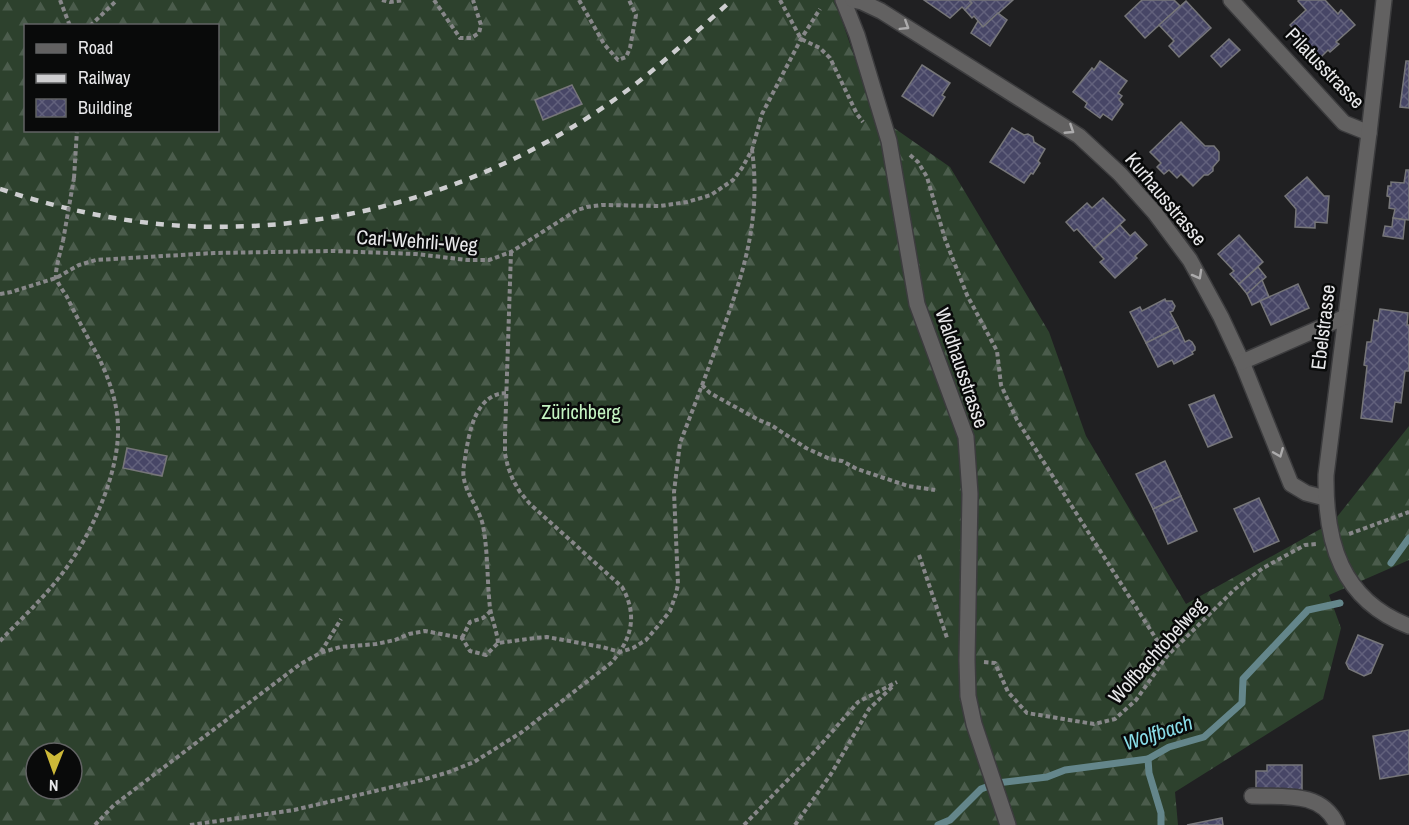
<svg xmlns="http://www.w3.org/2000/svg" width="1409" height="825" viewBox="0 0 1409 825" font-family="'Archivo Narrow',sans-serif">
  <defs>
    <pattern id="forest-firs" width="22" height="20" patternUnits="userSpaceOnUse" patternTransform="scale(1.5)"><rect width="22" height="20" fill="#2d412d"/><path d="M5 1l3.5 6h-7zM16 11l3.5 6h-7z" fill="#4b5c4c"/></pattern>
    <pattern id="building-cross-hatch" width="8" height="8" patternUnits="userSpaceOnUse" patternTransform="scale(1.5)"><rect width="8" height="8" fill="#474666"/><path d="M0 0l8 8M0 8l8-8" fill="none" stroke="#62617c"/></pattern>
  </defs>
  <rect width="100%" height="100%" fill="#202022"/>
  <path fill="url(#forest-firs)" fill-rule="evenodd" d="M0 0H835L874 114 950 167 1049 332 1086 436 1186 604 1333 522 1409 426V560L1329 595 1341 628 1323 699 1175 792 1178 825H0ZM26 26H218V130H26ZM36 753H72V789H36Z"/>
  <g fill="none" stroke-linecap="round" stroke-linejoin="round">
    <g stroke="#64868b" stroke-width="7">
      <path d="M1391 563 1409 538"/>
      <path d="M1148 759 1149 773 1161 813V825"/>
      <path d="M938 825 950 820 981 789 997 783 1047 777 1065 770 1148 759 1169 747 1204 737 1242 703 1243 679 1308 610 1340 603"/>
    </g>
  </g>
  <g fill="url(#building-cross-hatch)" stroke="#767679" stroke-width="1.5">
    <path d="M924 0H969L972 3 965 10 962 7 950 18Z"/>
    <path d="M969 0H1013L983 27 974 16 972 18 965 10 972 3Z"/>
    <path d="M1142 0H1174L1180 6 1145 38 1125 16Z"/>
    <path d="M1299 0H1325L1338 14 1341 10 1355 25 1336 42 1339 44 1330 52 1328 50 1320 58 1290 25 1306 10 1298 1Z"/>
    <path d="M1186 1 1211 28 1179 57 1169 46 1174 41 1159 25Z"/>
    <path d="M998 13 1007 20 990 46 971 33 978 21 983 27Z"/>
    <path d="M1229 39 1240 50 1221 67 1211 56Z"/>
    <path d="M1100 61 1127 81 1118 93 1122 96 1119 100 1123 104 1112 120 1103 114 1100 118 1085 107 1087 103 1073 92 1092 68 1094 70Z"/>
    <path d="M1406 61H1409V108L1400 107Z"/>
    <path d="M922 65 950 83 942 95 945 97 933 116 902 96Z"/>
    <path d="M572 85 582 104 543 120 535 100Z"/>
    <path d="M1181 122 1205 146H1214L1219 152V160L1213 167V171L1208 175H1204L1193 186 1181 174 1177 178 1169 170 1164 174 1157 167 1161 163 1150 152Z"/>
    <path d="M1012 128 1024 135 1028 134 1033 137 1034 142 1045 149 1038 161 1040 163 1033 174 1031 173 1024 183 990 162Z"/>
    <path d="M1406 170H1409V220L1393 218 1395 209 1389 208 1390 197 1387 196 1388 186H1391V182L1404 183Z"/>
    <path d="M1307 177 1324 196H1329L1327 223 1315 222V228L1295 227 1296 209 1285 196Z"/>
    <path d="M1103 198 1125 220 1094 248 1077 229 1074 231 1066 222 1087 203 1092 208Z"/>
    <path d="M1393 218 1405 220 1403 239 1383 236 1385 226 1392 227Z"/>
    <path d="M1120 225 1130 236 1135 232 1147 245 1135 256 1137 258 1115 278 1100 262 1104 259 1094 248Z"/>
    <path d="M1239 235 1263 262 1239 284 1230 274 1234 271 1218 254Z"/>
    <path d="M1258 267 1266 277 1247 294 1239 284Z"/>
    <path d="M1262 280 1269 297 1252 305 1247 294Z"/>
    <path d="M1298 284 1309 308 1271 325 1260 301Z"/>
    <path d="M1165 299 1166 301H1172L1175 306 1173 311 1170 312 1178 327 1146 343 1130 312 1140 307 1142 311Z"/>
    <path d="M1380 309 1408 313 1407 325H1409V371H1405L1401 403 1395 402 1392 422 1361 418 1367 366 1364 365 1367 342H1371L1374 320 1378 321Z"/>
    <path d="M1178 327 1185 342 1189 340 1192 342 1195 347V350L1192 352 1193 354 1174 364 1172 360 1158 367 1146 343Z"/>
    <path d="M1214 395 1232 437 1208 447 1189 405Z"/>
    <path d="M127 448 167 456 162 476 123 468Z"/>
    <path d="M1165 461 1181 496 1153 509 1136 474Z"/>
    <path d="M1181 496 1197 531 1168 544 1153 509Z"/>
    <path d="M1259 498 1279 541 1254 552 1234 509Z"/>
    <path d="M1358 635 1383 645 1371 673 1364 676 1349 669 1346 663Z"/>
    <path d="M1409 730V774L1380 779 1373 736Z"/>
    <path d="M1267 765H1302V795L1256 790V771H1267Z"/>
    <path d="M1222 818 1223 825H1187Z"/>
  </g>
  <g fill="none" stroke-linecap="round" stroke-linejoin="round">
    <defs>
      <g id="minor">
        <path d="M843 0 857 35 889 141 917 304 966 437 970 494 967 660 968 696 974 724 1008 825"/>
        <path d="M853 0 862 2 881 11 1079 136 1120 174 1155 213 1190 260 1221 317 1242 362 1291 484 1306 493 1325 498"/>
        <path d="M1231 0 1344 123 1369 133"/>
        <path d="M1384 0 1369 133 1326 475C1325 542 1341 600 1409 626"/>
        <path d="M1242 362 1345 317"/>
        <path d="M1252 796C1284 797 1322 791 1337 825"/>
      </g>
    </defs>
    <use href="#minor" stroke="#3c3c3e" stroke-width="18"/>
    <g stroke="#878789" stroke-width="4" stroke-dasharray="4.5 3" stroke-linecap="butt">
      <path d="M60 0 70 26"/>
      <path d="M382 0 390 2 404 0"/>
      <path d="M434 0 460 38H471L479 33 481 25 473 0"/>
      <path d="M579 0 604 44 618 60 626 57 630 48 636 15 629 0"/>
      <path d="M780 0 801 39 820 48 830 58 857 114 863 122"/>
      <path d="M90 26 117 0"/>
      <path d="M910 155 918 162 927 177 945 239 967 295 997 351 1001 385 1017 420 1167 656"/>
      <path d="M74 178 77 130"/>
      <path d="M0 294 11 292 56 278 79 265 96 260 214 253 333 251 416 254 467 260H489L511 252 577 210 587 207 602 205 660 206 687 202 711 195 733 180 742 168 752 150 762 114 801 39 820 9"/>
      <path d="M702 385 710 393 759 420 771 425 806 448 830 459 842 461 857 469 908 486 935 490"/>
      <path d="M1349 534 1409 512"/>
      <path d="M919 555 947 638"/>
      <path d="M462 638 470 622 483 618 491 611"/>
      <path d="M0 641C23 617 48 594 67 567 93 531 119 472 118 428 118 404 109 379 99 358 88 338 77 318 67 297 64 292 57 283 56 277 55 270 61 249 63 241"/>
      <path d="M498 643C497 631 492 620 490 608 487 581 488 551 483 526 480 510 466 493 464 479 462 471 465 460 466 452 470 428 477 394 506 393"/>
      <path d="M321 652 341 619"/>
      <path d="M984 662 995 663 1008 692 1027 713 1094 724 1115 719 1136 700 1167 656 1235 589 1263 568 1305 545 1317 544"/>
      <path d="M95 825 114 805 299 665 320 653 340 647 376 644 395 640 409 634 425 631 462 638 470 651 486 655 498 643 535 638 547 637 602 647 620 652 633 648 646 640 658 626 670 611 676 594 678 584 674 492 680 443C692 412 704 380 716 348 741 281 762 223 752 150"/>
      <path d="M190 825 294 810 422 780 449 772 474 762 522 732 611 663C632 639 638 615 622 587L530 504 520 492 513 480 508 467 505 454V435L511 252"/>
      <path d="M744 825 810 757 858 702 897 682"/>
      <path d="M795 825 831 774 869 709 892 687"/>
    </g>
    <use href="#minor" stroke="#626161" stroke-width="15"/>
    <path stroke="#ceced0" stroke-width="4.5" stroke-dasharray="8 8" stroke-linecap="butt" d="M0 189C60 209 124 223 186 226 345 234 502 184 629 89 665 62 698 30 732 0"/>
    <path stroke="#878789" stroke-width="4" stroke-dasharray="4.5 3" stroke-linecap="butt" d="M63 241 74 178"/>
  </g>
  <defs><path id="oneway-chevron" d="M-2-3.5L2.5 0L-2 3.5" fill="none" stroke-width="1.6" stroke-linecap="round" stroke-linejoin="round" transform="scale(1.5)"/></defs>
  <g stroke="#acabac">
    <use href="#oneway-chevron" transform="translate(905 26) rotate(32)"/>
    <use href="#oneway-chevron" transform="translate(1070 130) rotate(33)"/>
    <use href="#oneway-chevron" transform="translate(1198 275) rotate(61)"/>
    <use href="#oneway-chevron" transform="translate(1279 453) rotate(68)"/>
  </g>
  <g text-anchor="middle" stroke-width="5" stroke-linejoin="round" paint-order="stroke">
    <g font-size="20" fill="#e8e8ea" stroke="#090a0a">
      <text transform="translate(1325 68) rotate(46)" y="7">Pilatusstrasse</text>
      <text transform="translate(1166 199) rotate(50)" y="7">Kurhausstrasse</text>
      <text transform="translate(417 241) rotate(4)" y="7">Carl-Wehrli-Weg</text>
      <text transform="translate(1323 327) rotate(-83)" y="7">Ebelstrasse</text>
      <text transform="translate(962 368) rotate(71)" y="7">Waldhausstrasse</text>
      <text transform="translate(1157 651) rotate(-48)" y="7">Wolfbachtobelweg</text>
    </g>
    <g font-size="20" fill="#c4f4c2" stroke="#090a0a">
      <text x="581" y="419">Zürichberg</text>
    </g>
    <g font-size="21" font-style="italic" fill="#88dce7" stroke="#090a0a">
      <text transform="translate(1158 733) rotate(-18)" y="7">Wolfbach</text>
    </g>
  </g>
  <rect x="24" y="24" width="195" height="108" fill="#090a0a" stroke="#626364" stroke-width="1.5"/>
  <rect x="36" y="44" width="30" height="9" fill="#626161" stroke="#626364" stroke-width="1.5"/>
  <text x="78" y="54" font-size="18" fill="#e8e8ea">Road</text>
  <rect x="36" y="74" width="30" height="9" fill="#ceced0" stroke="#626364" stroke-width="1.5"/>
  <text x="78" y="84" font-size="18" fill="#e8e8ea">Railway</text>
  <rect x="36" y="99" width="30" height="18" fill="url(#building-cross-hatch)" stroke="#626364" stroke-width="1.5"/>
  <text x="78" y="114" font-size="18" fill="#e8e8ea">Building</text>
  <g transform="translate(54 771) rotate(181)"><circle r="28" fill="#090a0a" stroke="#626364" stroke-width="1.5"/>
  <path d="M0-4.5L10 22L0 15L-10 22Z" fill="#cdb938"/>
  <text y="-9" font-size="16" font-weight="bold" text-anchor="middle" fill="#e8e8ea">N</text>
  </g>
</svg>
